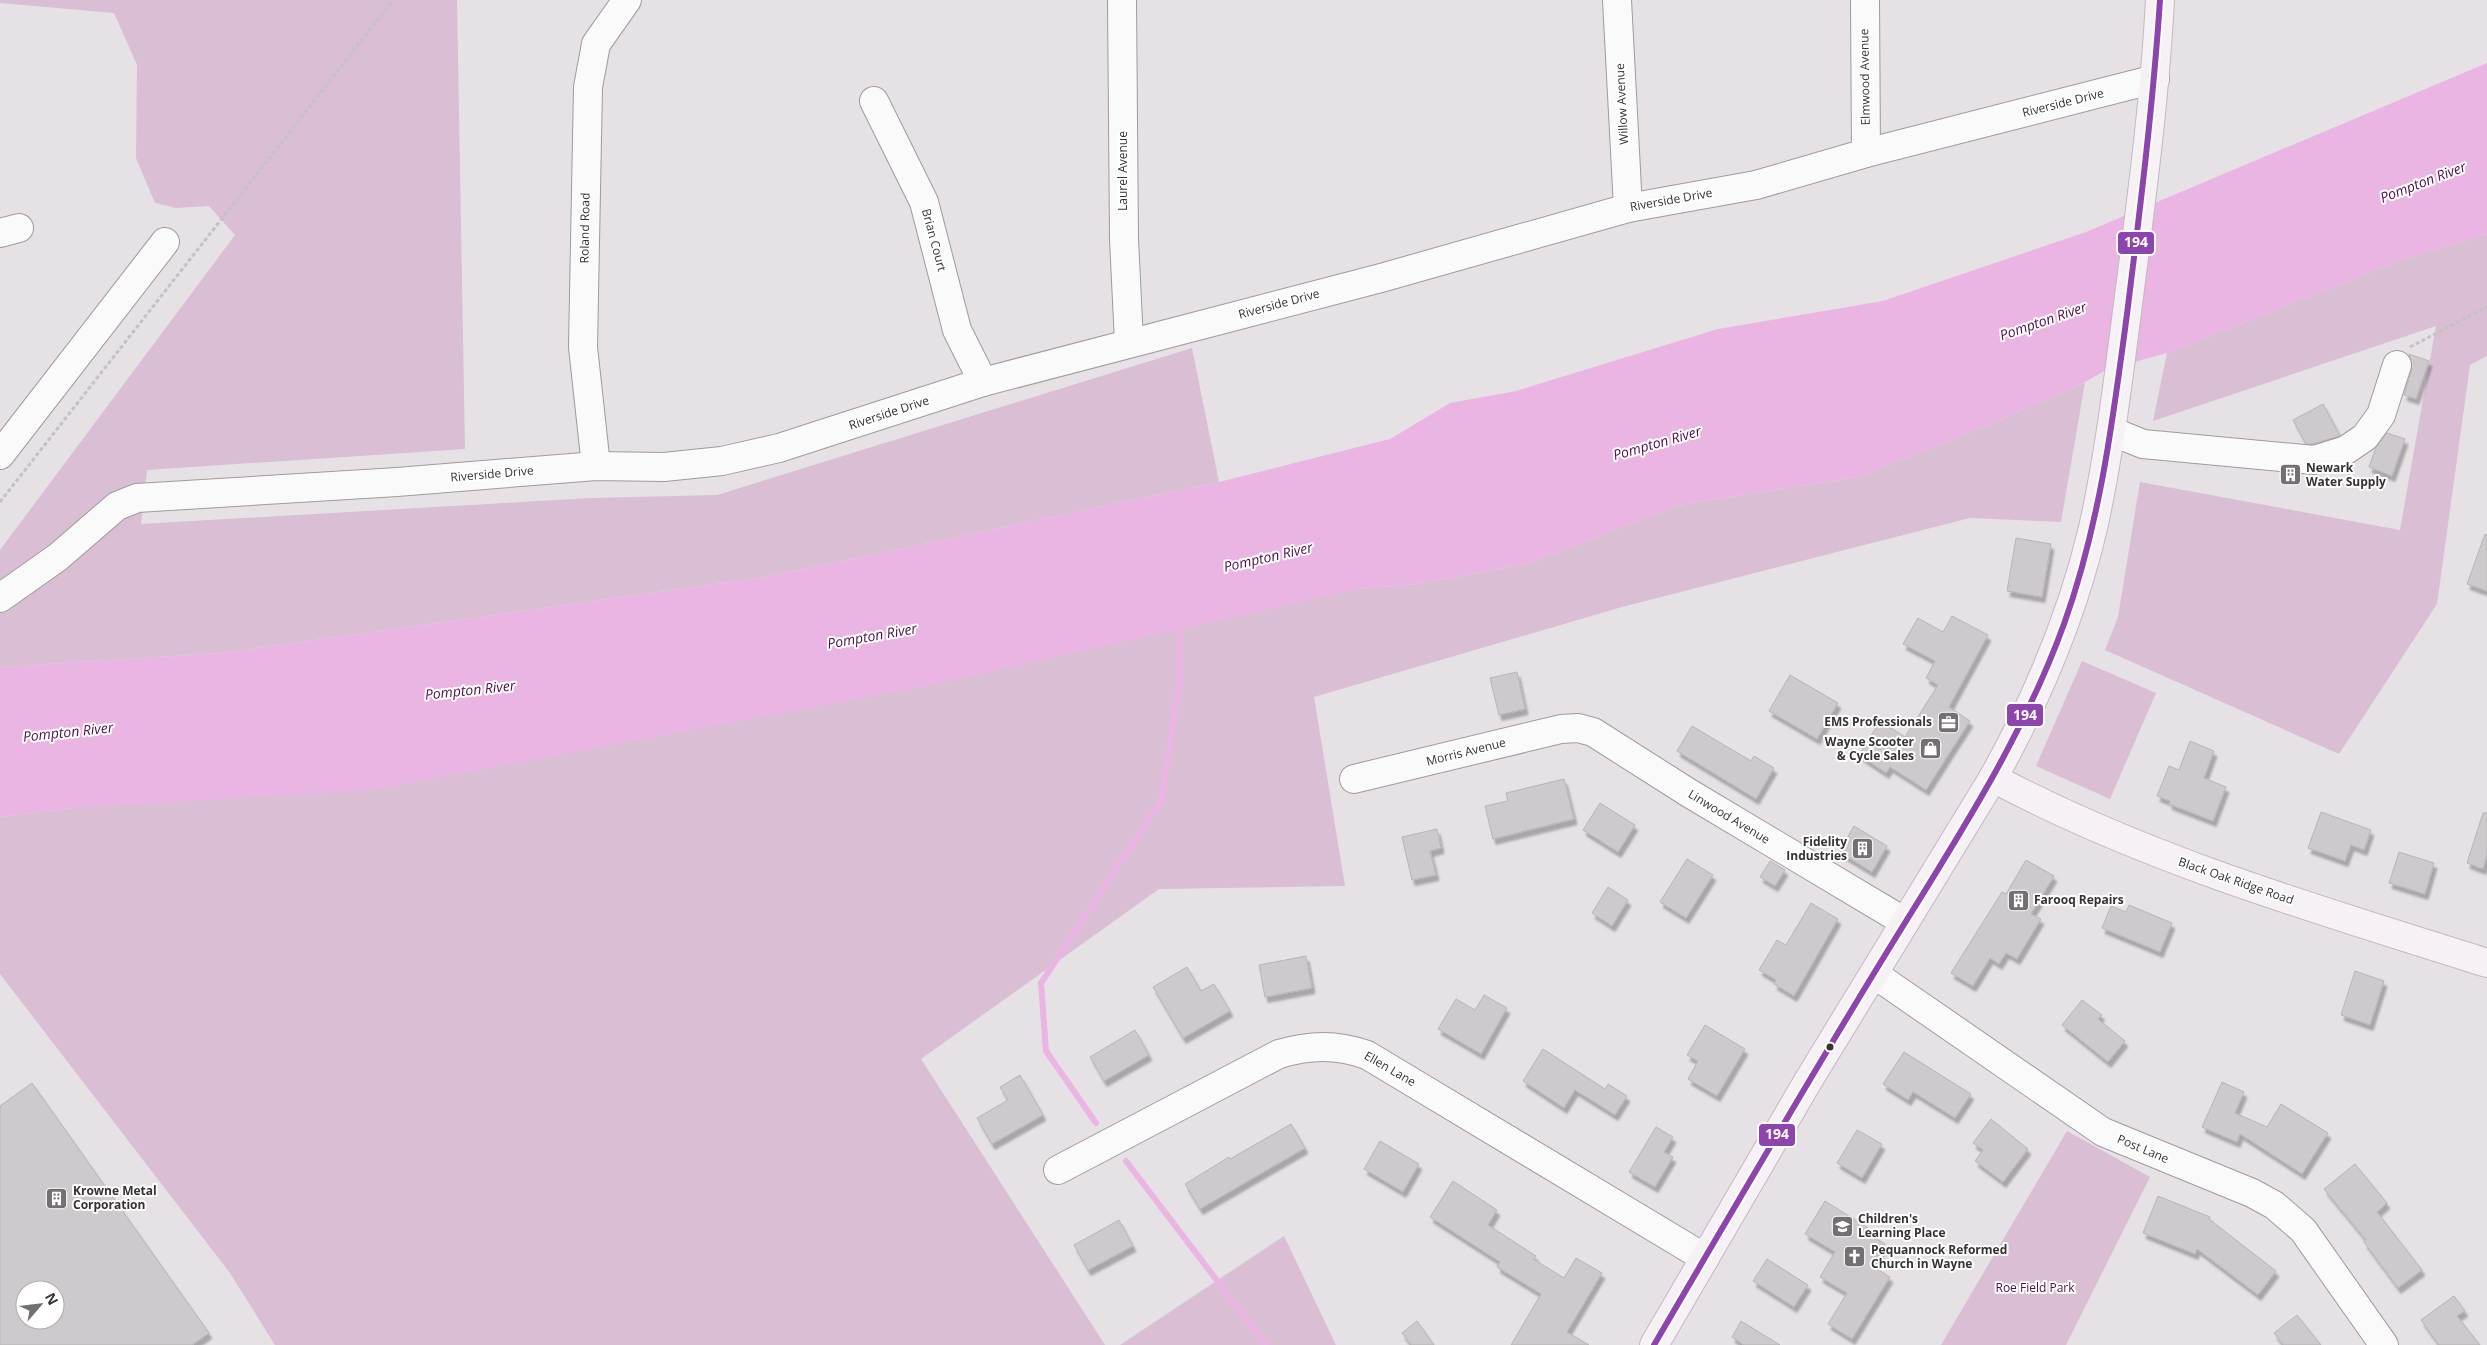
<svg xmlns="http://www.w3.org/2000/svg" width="2487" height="1345" viewBox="0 0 2487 1345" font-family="'Open Sans',sans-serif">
  <defs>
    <filter id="shadow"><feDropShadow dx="3" dy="5.5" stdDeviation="1" flood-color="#0004"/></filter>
  </defs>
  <rect width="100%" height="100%" fill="#e6e1e5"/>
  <g fill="#d9bed4">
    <path d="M0 0H457L465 449 147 470 141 524 591 498 717 495 1192 348 1219 482 766 577 222 653 0 667V550L235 235 209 206 176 208 155 203 136 158 137 65 114 13 0 3Z"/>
    <path d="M2487 234V356L2470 365 2437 604 2339 754 2105 650 2118 617 2140 482 2400 530 2436 326 2153 421 2167 353 2403 259Z"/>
    <path d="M2085 382 2061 522 1970 518 1622 607 1314 697 1345 886 1159 889 921 1059 1105 1345H275L230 1273 0 974V817L71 808 1359 589 1419 584 1530 563 1678 505 1858 477 1993 423Z"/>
    <path d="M2082 661 2156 693 2110 799 2036 766Z"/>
    <path d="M2067 1131 2150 1177 2066 1345H1941Z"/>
    <path d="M1284 1236 1336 1345H1120Z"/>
  </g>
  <path fill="#eab5e2" d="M2487 63V234L2403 259 2167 353 2108 369 2085 382 1993 423 1858 477 1678 505 1530 563 1419 584 1359 589 917 688 372 790 71 808 0 817V667L222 653 766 577 1219 482 1390 439 1450 403 1516 391 1718 329 1883 301 2086 232Z"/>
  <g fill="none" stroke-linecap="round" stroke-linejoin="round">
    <g stroke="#eab5e2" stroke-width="6">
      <path d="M1096 1123 1046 1051 1041 983 1161 801 1180 678V629"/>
      <path d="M1126 1161 1266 1345"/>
    </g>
  </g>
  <g fill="#cdc9cc" stroke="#b8b4b7" fill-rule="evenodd" filter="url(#shadow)">
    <path d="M2409 354 2429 361 2416 399 2404 395 2412 369Z"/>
    <path d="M2323 404 2340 436 2312 444H2306L2293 420Z"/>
    <path d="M2387 433 2405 439 2392 476 2369 467 2376 447Z"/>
    <path d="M2485 534 2487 535V591L2467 584Z"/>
    <path d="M2016 538 2051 544 2042 597 2007 591Z"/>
    <path d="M1952 616 1988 635 1949 707 1970 721 1926 790 1890 767 1886 773 1859 755 1880 721 1905 737 1938 685 1926 678 1935 661 1903 644 1918 618 1943 632Z"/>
    <path d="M1517 672 1525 709 1499 715 1490 678Z"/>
    <path d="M1790 675 1838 703 1817 739 1769 711Z"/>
    <path d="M1692 726 1751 761 1754 756 1774 768 1756 799 1677 751Z"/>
    <path d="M2190 741 2214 751 2204 778 2226 787 2213 821 2169 804 2170 801 2157 796 2169 766 2179 770Z"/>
    <path d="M1564 779 1574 819 1493 839 1485 806 1508 801 1506 793Z"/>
    <path d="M1600 803 1635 825 1618 852 1583 830Z"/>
    <path d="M2321 812 2371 830 2364 850 2351 845 2345 861 2308 848Z"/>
    <path d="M2483 813H2487V855L2483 869 2467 863Z"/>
    <path d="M1854 826 1887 846 1872 872 1839 852Z"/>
    <path d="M1437 829 1441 848 1430 851 1436 875 1412 880 1402 837Z"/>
    <path d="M2399 852 2434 863 2425 894 2389 883Z"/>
    <path d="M1687 859 1713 875 1686 918 1660 902Z"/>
    <path d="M2026 860 2054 876 2031 914 2041 919 2017 959 2006 953 1999 964 1990 958 1973 986 1951 973 2002 892 2006 894Z"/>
    <path d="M1770 861 1785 870 1775 886 1760 877Z"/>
    <path d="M1608 887 1628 900 1612 926 1592 913Z"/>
    <path d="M1811 903 1838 919 1794 996 1774 984 1776 980 1759 970 1777 940 1786 945Z"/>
    <path d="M2129 905 2172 923 2160 952 2102 928 2111 906 2126 912Z"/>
    <path d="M1306 956 1312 988 1265 997 1259 965Z"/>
    <path d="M1187 967 1201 991 1214 984 1230 1011 1183 1038 1153 987Z"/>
    <path d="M2355 971 2384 981 2370 1025 2341 1015Z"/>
    <path d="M1484 995 1507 1008 1481 1054 1438 1029 1456 999 1475 1010Z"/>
    <path d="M2082 1000 2102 1015 2098 1019 2125 1041 2108 1062 2062 1025Z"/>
    <path d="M1705 1025 1745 1049 1717 1096 1688 1079 1698 1061 1687 1055Z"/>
    <path d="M1135 1030 1149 1055 1104 1081 1090 1057Z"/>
    <path d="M1543 1049 1605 1089 1608 1084 1627 1096 1615 1115 1575 1090 1564 1108 1523 1081Z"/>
    <path d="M1904 1052 1971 1094 1955 1118 1913 1092 1908 1100 1883 1084Z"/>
    <path d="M1020 1075 1043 1115 992 1144 977 1118 1008 1100 1000 1087Z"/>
    <path d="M2222 1082 2244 1092 2235 1113 2267 1127 2281 1104 2328 1133 2302 1174 2240 1134 2237 1142 2202 1127Z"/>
    <path d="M32 1083 209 1333 192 1345H0V1106ZM25 1290H55V1320H25Z"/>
    <path d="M1991 1119 2028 1149 2003 1182 1975 1161 1983 1150 1973 1143Z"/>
    <path d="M1291 1124 1305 1148 1200 1209 1185 1184 1229 1157 1230 1159Z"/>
    <path d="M1656 1127 1673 1137 1664 1152 1673 1157 1655 1187 1629 1172Z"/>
    <path d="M1857 1130 1882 1144 1862 1178 1837 1163Z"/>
    <path d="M1380 1141 1419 1164 1403 1192 1364 1169Z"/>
    <path d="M2355 1164 2387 1203 2377 1212 2422 1270 2398 1288 2364 1242 2366 1240 2324 1189Z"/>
    <path d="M1453 1181 1497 1210 1488 1225 1536 1256 1533 1259 1564 1278 1576 1258 1602 1273 1567 1332 1589 1345H1511L1541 1294 1497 1267 1500 1262 1430 1217Z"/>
    <path d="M2158 1196 2210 1217 2209 1219 2276 1271 2258 1295 2197 1249 2195 1254 2143 1233Z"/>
    <path d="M1825 1201 1868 1228 1866 1232 1885 1244 1872 1266 1890 1277 1852 1339 1828 1324 1847 1293 1820 1277 1835 1252 1805 1234Z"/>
    <path d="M1119 1220 1133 1246 1088 1270 1074 1245Z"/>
    <path d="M1767 1259 1808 1285 1794 1307 1753 1281Z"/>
    <path d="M2454 1296 2465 1311 2457 1316 2480 1345H2439L2421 1320Z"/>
    <path d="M2297 1315 2321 1345H2283L2274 1333Z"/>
    <path d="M1417 1321 1434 1345H1411L1402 1333Z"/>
    <path d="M1741 1321 1780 1345H1744L1732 1337Z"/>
  </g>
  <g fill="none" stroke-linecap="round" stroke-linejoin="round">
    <defs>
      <g id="minor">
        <path d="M1122 0 1124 239 1129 342"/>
        <path d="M1617 0 1628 208"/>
        <path d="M1865 0 1866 153"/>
        <path d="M874 101 924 202 957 330 983 382"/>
        <path d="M0 233 19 228"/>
        <path d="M2111 431 2143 444 2314 460 2346 450 2365 437 2381 415 2397 365"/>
        <path d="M0 455 165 242"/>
        <path d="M596 466 583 347 588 87 596 44 627 0"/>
        <path d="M0 598 58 557 117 506 137 498 397 482 596 466 664 467 722 461 779 448 983 382 1381 278 1628 208 1756 185 1866 153 2155 79"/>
        <path d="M1354 779 1561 729 1578 728 1593 732 1689 793 1905 922"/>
        <path d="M1874 974 2103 1132 2252 1193 2274 1205 2303 1230 2384 1345"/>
        <path d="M1058 1170 1279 1054C1310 1045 1336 1044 1367 1055L1705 1258"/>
      </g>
      <g id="major">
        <path d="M1993 778C2149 861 2320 910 2487 963"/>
        <path d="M1654 1345 1808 1081 1993 778C2037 699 2072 617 2093 528 2111 447 2120 364 2131 281 2143 187 2155 94 2160 0"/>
      </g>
    </defs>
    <use href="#minor" stroke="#9e9b9e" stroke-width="30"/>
    <use href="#major" stroke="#c3b9c1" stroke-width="30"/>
    <g stroke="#c4c2c3" stroke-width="3" stroke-dasharray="4 2.5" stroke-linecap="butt">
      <path d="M2410 347 2487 307"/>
      <path d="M0 502 393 0"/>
    </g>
    <use href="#minor" stroke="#fbfafb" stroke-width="28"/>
    <use href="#major" stroke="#f5f1f5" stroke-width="28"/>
    <defs>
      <path id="bus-1" d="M1654 1345C1728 1218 1802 1091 1879 965 1946 855 2020 746 2064 624 2100 524 2113 419 2127 314 2140 210 2153 105 2160 0"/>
    </defs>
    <use href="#bus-1" stroke="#fff" stroke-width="10"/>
    <use href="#bus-1" stroke="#8e44ad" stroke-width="6"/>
  </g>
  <defs>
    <symbol id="building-square" viewBox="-11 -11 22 22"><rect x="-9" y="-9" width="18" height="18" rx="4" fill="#736f72" stroke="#fff"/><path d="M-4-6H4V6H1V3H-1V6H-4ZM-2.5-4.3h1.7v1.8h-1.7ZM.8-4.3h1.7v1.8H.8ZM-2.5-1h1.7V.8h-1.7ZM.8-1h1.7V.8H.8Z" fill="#fff"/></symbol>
    <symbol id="office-square" viewBox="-11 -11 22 22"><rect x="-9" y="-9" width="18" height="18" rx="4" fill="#736f72" stroke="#fff"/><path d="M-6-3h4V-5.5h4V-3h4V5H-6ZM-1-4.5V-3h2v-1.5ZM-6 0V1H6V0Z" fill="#fff"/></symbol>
    <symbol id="shop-square" viewBox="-11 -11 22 22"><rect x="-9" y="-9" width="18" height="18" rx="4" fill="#736f72" stroke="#fff"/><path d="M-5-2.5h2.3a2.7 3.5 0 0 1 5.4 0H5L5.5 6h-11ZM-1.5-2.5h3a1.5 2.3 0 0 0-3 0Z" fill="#fff"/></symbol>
    <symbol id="school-square" viewBox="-11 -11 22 22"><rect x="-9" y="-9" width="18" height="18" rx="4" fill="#736f72" stroke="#fff"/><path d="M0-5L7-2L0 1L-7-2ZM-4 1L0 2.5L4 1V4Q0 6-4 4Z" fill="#fff"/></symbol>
    <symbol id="church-square" viewBox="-11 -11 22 22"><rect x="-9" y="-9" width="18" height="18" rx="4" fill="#736f72" stroke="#fff"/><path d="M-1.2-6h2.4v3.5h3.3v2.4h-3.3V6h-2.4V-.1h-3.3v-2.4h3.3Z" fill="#fff"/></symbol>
  </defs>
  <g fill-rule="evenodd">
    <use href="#building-square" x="2278" y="462" width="25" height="25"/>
    <use href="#office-square" x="1936" y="710" width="25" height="25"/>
    <use href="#shop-square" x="1918" y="736" width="25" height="25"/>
    <use href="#building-square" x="1850" y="836" width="25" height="25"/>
    <use href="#building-square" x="2006" y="888" width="25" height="25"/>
    <use href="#building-square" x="44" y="1186" width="25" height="25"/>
    <use href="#school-square" x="1830" y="1214" width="25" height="25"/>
    <use href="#church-square" x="1842" y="1244" width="25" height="25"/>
  </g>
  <circle fill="#353234" stroke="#fff" stroke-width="2" cx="1830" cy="1047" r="4.5"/>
  <g text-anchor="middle" stroke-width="4" stroke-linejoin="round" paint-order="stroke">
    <g font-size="12" fill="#353234" stroke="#fff">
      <text transform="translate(1865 77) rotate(-91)" y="4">Elmwood Avenue</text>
      <text transform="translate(2063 103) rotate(-14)" y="4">Riverside Drive</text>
      <text transform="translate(1622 104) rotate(-93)" y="4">Willow Avenue</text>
      <text transform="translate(1123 171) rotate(-90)" y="4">Laurel Avenue</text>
      <text transform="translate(1671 200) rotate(-10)" y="4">Riverside Drive</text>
      <text transform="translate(585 228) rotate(-89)" y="4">Roland Road</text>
      <text transform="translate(934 240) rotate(75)" y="4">Brian Court</text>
      <text transform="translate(1279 304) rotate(-15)" y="4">Riverside Drive</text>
      <text transform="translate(889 413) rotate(-18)" y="4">Riverside Drive</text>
      <text transform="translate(492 474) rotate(-5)" y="4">Riverside Drive</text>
      <text transform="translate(1466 752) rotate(-14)" y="4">Morris Avenue</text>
      <text transform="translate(1729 817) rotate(31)" y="4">Linwood Avenue</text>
      <text transform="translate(2236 881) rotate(19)" y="4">Black Oak Ridge Road</text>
      <text transform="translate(1390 1069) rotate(30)" y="4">Ellen Lane</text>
      <text transform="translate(2143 1149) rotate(23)" y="4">Post Lane</text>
    </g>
    <g font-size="12" font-weight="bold" fill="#353234" stroke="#fff" text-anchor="start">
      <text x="2306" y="472">Newark<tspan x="2306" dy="14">Water Supply</tspan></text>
      <text x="1932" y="726" text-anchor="end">EMS Professionals</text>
      <text x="1914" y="746" text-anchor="end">Wayne Scooter<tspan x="1914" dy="14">&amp; Cycle Sales</tspan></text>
      <text x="1847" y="846" text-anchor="end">Fidelity<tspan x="1847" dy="14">Industries</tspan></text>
      <text x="2034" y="904">Farooq Repairs</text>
      <text x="73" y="1195">Krowne Metal<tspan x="73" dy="14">Corporation</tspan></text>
      <text x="1858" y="1223">Children's<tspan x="1858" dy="14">Learning Place</tspan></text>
      <text x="1871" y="1254">Pequannock Reformed<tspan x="1871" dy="14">Church in Wayne</tspan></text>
    </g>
    <g font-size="12" fill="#4f0d49" stroke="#fff">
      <text x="2035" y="1292">Roe Field Park</text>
    </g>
    <g font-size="14" font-style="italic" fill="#4f0e49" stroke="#fff">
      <text transform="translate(2423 182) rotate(-21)" y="5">Pompton River</text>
      <text transform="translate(2043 321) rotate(-19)" y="5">Pompton River</text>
      <text transform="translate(1657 443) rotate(-16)" y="5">Pompton River</text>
      <text transform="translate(1268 557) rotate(-13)" y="5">Pompton River</text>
      <text transform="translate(872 636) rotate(-10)" y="5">Pompton River</text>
      <text transform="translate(470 690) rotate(-6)" y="5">Pompton River</text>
      <text transform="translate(68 732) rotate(-6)" y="5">Pompton River</text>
    </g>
  </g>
  <g stroke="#fff" stroke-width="2">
    <rect x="2117" y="231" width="38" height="24" rx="5" fill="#8e44ad"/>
    <rect x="2006" y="703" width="38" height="24" rx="5" fill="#8e44ad"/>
    <rect x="1758" y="1123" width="38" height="24" rx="5" fill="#8e44ad"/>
  </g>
  <g font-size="14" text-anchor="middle" font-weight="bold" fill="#fff">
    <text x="2136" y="247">194</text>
    <text x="2025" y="720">194</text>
    <text x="1777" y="1139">194</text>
  </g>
  <g transform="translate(40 1305) rotate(62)"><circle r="24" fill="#ffffff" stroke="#aeadae"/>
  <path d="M0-4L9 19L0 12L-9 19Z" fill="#736f72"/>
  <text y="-8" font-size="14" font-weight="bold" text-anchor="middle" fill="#353234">N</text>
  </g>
</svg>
